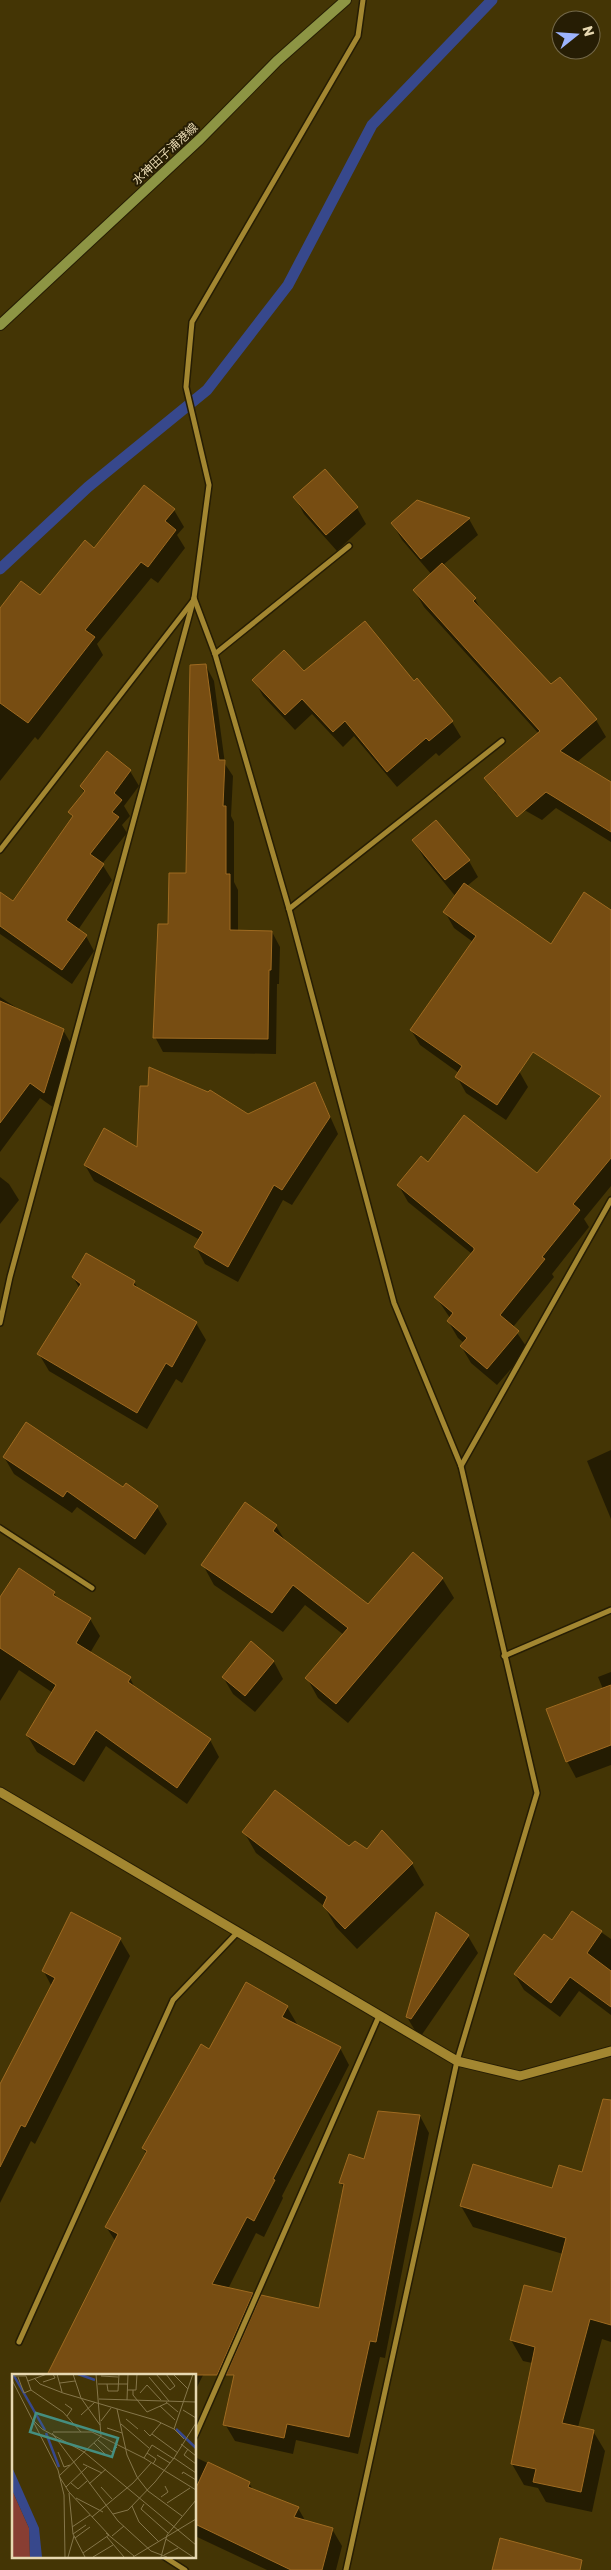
<svg xmlns="http://www.w3.org/2000/svg" width="611" height="2570" viewBox="0 0 611 2570" font-family="Rubik,'Noto Sans JP',sans-serif">
  <rect width="100%" height="100%" fill="#443505"/>
  <g fill="#0007">
    <path d="M295 497 357 508 366 524 337 551 304 514Z"/>
    <path d="M418 502 469 519 478 535 443 565 475 599 482 612 551 686 596 720 606 737 576 763 611 784V842L556 808 542 820 496 794 487 778 539 734 424 607 414 590 432 575 402 540 392 523Z"/>
    <path d="M174 510 184 527 177 535 185 548 158 583 151 578 97 644 103 655 38 740 35 737 0 781V610L40 597 94 550Z"/>
    <path d="M206 666 214 681 225 764 233 776 231 816 234 822V882L238 890V931L272 932 280 947 279 984H277L276 1054 163 1052 155 1037 169 926 187 875Z"/>
    <path d="M304 673 414 682 452 722 461 737 439 756 436 753 397 787 354 736 343 747 312 714 295 730 263 696 254 680Z"/>
    <path d="M130 771 139 786 124 806 130 816 122 825 127 833 102 864 112 880 78 930 86 936 94 951 72 984 0 934V893L13 902 73 818 70 812 85 793 81 787Z"/>
    <path d="M414 841 469 861 478 877 467 886 551 945 611 911V1093L502 1023 519 1071 528 1087 506 1120 466 1093 457 1077 459 1073 420 1045 411 1030 473 942 454 928 445 912 456 897 424 858Z"/>
    <path d="M0 997 26 1014 63 1030 73 1047 54 1108 40 1098 0 1152Z"/>
    <path d="M315 1083 338 1134 292 1205 283 1200 238 1282 205 1264 196 1247 200 1240 94 1181 85 1165 248 1116Z"/>
    <path d="M611 1148V1186L584 1219 589 1227 552 1274 554 1277 513 1327 528 1349 497 1385 471 1363 461 1346 464 1343 458 1338 448 1321 450 1318 436 1297 472 1254 408 1202 399 1186 428 1163 537 1175Z"/>
    <path d="M0 1177 9 1184 19 1200 0 1224Z"/>
    <path d="M87 1254 134 1282 139 1290 196 1323 206 1340 182 1383 176 1379 147 1429 49 1371 39 1354 80 1289 73 1277Z"/>
    <path d="M611 1450V1519L587 1461Z"/>
    <path d="M4 1457 123 1489 157 1507 167 1524 145 1555 77 1507 72 1513 14 1474Z"/>
    <path d="M276 1526 286 1542 368 1606 442 1578 454 1598 348 1723 318 1698 307 1678 344 1635 305 1605 283 1632 214 1585 203 1565Z"/>
    <path d="M54 1593 58 1600 90 1619 100 1636 90 1653 130 1678 135 1688 210 1740 219 1757 187 1804 106 1746 84 1782 37 1752 27 1735 53 1693 19 1670 0 1701V1597Z"/>
    <path d="M251 1643 274 1662 283 1679 255 1712 233 1694 223 1677Z"/>
    <path d="M611 1672V1765L576 1778 567 1761 603 1689 598 1677Z"/>
    <path d="M244 1832 368 1851 382 1832 412 1864 424 1885 357 1949 336 1927 324 1906 256 1853Z"/>
    <path d="M572 1912 611 1939V2015L579 1991 560 2017 524 1990 515 1975 553 1942Z"/>
    <path d="M468 1936 478 1953 421 2036 417 2034 407 2017Z"/>
    <path d="M120 1939 130 1956 35 2144 31 2141 0 2203V2087L52 1987 43 1970Z"/>
    <path d="M287 2007 297 2024 296 2026 340 2048 349 2065 282 2196 283 2198 264 2237 256 2233 228 2289 238 2306 195 2391V2375H48L116 2242 106 2227 147 2155 143 2148 210 2051Z"/>
    <path d="M379 2113 420 2116 429 2133 385 2358 380 2357 358 2454 296 2440 293 2454 235 2441 225 2424 320 2310 344 2189 341 2183 365 2160Z"/>
    <path d="M611 2128V2342L602 2339 578 2427 593 2431 605 2451 592 2512 546 2502 538 2488 524 2485 512 2464 533 2366 532 2363 523 2361 511 2340 552 2294 563 2254 473 2227 461 2206 553 2190 582 2173Z"/>
    <path d="M195 2457 249 2483 253 2490 298 2508 306 2522 332 2529 342 2546 336 2570H267L195 2536Z"/>
  </g>
  <g fill="none" stroke-linecap="round" stroke-linejoin="round">
    <path stroke="#37488c" stroke-width="11" d="M0 569 88 487 207 390 288 285 372 125 492 0"/>
  </g>
  <g fill="#774d12" stroke="#9e6a21">
    <path d="M325 469 358 507 326 535 293 497Z"/>
    <path d="M144 485 175 509 165 521 176 530 148 567 141 562 85 630 95 637 28 723 0 703V608L21 581 40 595 85 540 94 548Z"/>
    <path d="M417 500 470 518 421 559 391 523Z"/>
    <path d="M442 563 476 598 473 601 551 684 560 677 597 719 560 751 611 782V832L546 792 517 817 484 778 540 731 413 590Z"/>
    <path d="M365 621 414 681 417 678 453 721 429 741 426 738 387 772 345 721 333 732 302 699 285 715 252 680 284 650 304 671Z"/>
    <path d="M206 664 219 760H225L223 806H226V874H230V930L272 931 271 970H269L268 1039 153 1038 158 924H168L169 873H186L190 665Z"/>
    <path d="M107 751 131 770 114 793 122 800 112 812 119 817 90 854 104 864 66 920 87 935 62 970 0 926V892L13 901 73 816 68 812 85 791 80 786Z"/>
    <path d="M436 820 470 860 445 880 412 840Z"/>
    <path d="M464 883 551 944 584 892 611 910V1158L573 1204 580 1210 542 1257 545 1259 500 1315 519 1331 487 1369 460 1346 467 1338 447 1321 453 1313 434 1297 474 1250V1248L397 1185 421 1156 428 1162 464 1115 537 1173 601 1096 533 1052 497 1105 455 1077 462 1066 410 1030 476 936 443 912Z"/>
    <path d="M0 1001 64 1029 44 1093 30 1083 0 1123Z"/>
    <path d="M149 1067 208 1092 210 1090 248 1114 315 1082 330 1117 282 1190 274 1185 228 1267 194 1247 203 1232 84 1165 104 1128 137 1147 140 1086H148Z"/>
    <path d="M86 1253 135 1281 133 1285 197 1322 172 1367 166 1363 137 1413 37 1354 81 1284 72 1277Z"/>
    <path d="M26 1422 123 1487 126 1483 158 1506 135 1539 67 1491 63 1497 3 1457Z"/>
    <path d="M245 1502 277 1525 273 1531 368 1604 413 1552 443 1578 336 1704 305 1678 348 1628 293 1585 272 1613 201 1565Z"/>
    <path d="M19 1568 55 1592 53 1595 91 1618 76 1643 131 1677 128 1682 211 1739 177 1788 96 1730 74 1765 26 1735 56 1685 0 1648V1597Z"/>
    <path d="M251 1641 274 1661 245 1696 222 1677Z"/>
    <path d="M611 1685V1745L566 1762 546 1709Z"/>
    <path d="M275 1790 349 1846 355 1841 367 1849 382 1830 413 1863 345 1929 323 1906 327 1897 242 1832Z"/>
    <path d="M572 1911 602 1931 587 1953 611 1971V2007L570 1977 551 2003 514 1974 544 1934 552 1940Z"/>
    <path d="M71 1912 121 1938 25 2127 21 2125 0 2167V2084L55 1978 42 1971Z"/>
    <path d="M436 1912 469 1935 411 2019 406 2017Z"/>
    <path d="M246 1982 288 2006 282 2017 341 2047 273 2179 275 2180 254 2221 247 2217 212 2284 253 2293 217 2375H47L118 2234 105 2227 147 2151 142 2148 201 2044 209 2049Z"/>
    <path d="M603 2099 611 2100V2325L590 2319 562 2423 594 2430 581 2492 533 2482 536 2469 511 2464 535 2347 510 2340 524 2285 552 2292 566 2238 460 2206 473 2164 552 2188 559 2165 582 2172Z"/>
    <path d="M378 2111 420 2115 376 2342 370 2341 349 2437 287 2424 284 2438 223 2425 234 2375H226L261 2295 319 2308 344 2184 339 2183 349 2154 364 2159Z"/>
    <path d="M208 2462 250 2482 248 2487 299 2507 294 2517 333 2528 322 2570H291L195 2524V2490Z"/>
    <path d="M500 2538 582 2560 580 2570H492Z"/>
  </g>
  <g fill="none" stroke-linecap="round" stroke-linejoin="round">
    <defs>
      <g id="minor">
        <path d="M194 598 215 654 289 909 394 1303 461 1466 537 1793 457 2061 346 2570"/>
        <path d="M215 654 349 546"/>
        <path d="M0 850 193 601"/>
        <path d="M289 909 502 741"/>
        <path d="M0 1323 10 1277 194 598 209 485 186 387 192 322 358 36 363 0"/>
        <path d="M461 1466 611 1200"/>
        <path d="M0 1528 92 1588"/>
        <path d="M504 1656 611 1610"/>
        <path d="M19 2342 173 2000 237 1933"/>
        <path d="M195 2436 379 2016"/>
        <path d="M163 2556 185 2570"/>
      </g>
      <path id="tertiary" d="M0 1792 457 2061 520 2076 611 2051"/>
      <path id="secondary" d="M0 325 200 139 277 61 346 0"/>
    </defs>
    <use href="#minor" stroke="#261d04" stroke-width="8"/>
    <use href="#tertiary" stroke="#261d04" stroke-width="11"/>
    <use href="#secondary" stroke="#261d04" stroke-width="12"/>
    <use href="#minor" stroke="#a38731" stroke-width="5"/>
    <use href="#tertiary" stroke="#a38731" stroke-width="9"/>
    <use href="#secondary" stroke="#8d9544" stroke-width="10"/>
  </g>
  <g text-anchor="middle" stroke-width="4" stroke-linejoin="round" paint-order="stroke">
    <g font-size="12" fill="#e7d8b1" stroke="#261d04">
      <text transform="translate(165 154) rotate(-43)" y="4">水神田子浦港線</text>
    </g>
  </g>
  <g transform="translate(12 2374)">
    <rect width="184" height="184" fill="#443505"/>
    <path d="M0 116 17 154 18 183H0Z" fill="#883e33"/>
    <path d="M0 93 27 154 30 183H18L17 154 0 116Z" fill="#37488c"/>
    <path fill="none" stroke="#37488c" stroke-width="2.5" d="M1 0 33 56M66 0 83 6M164 55 184 74M34 59 47 93"/>
    <path fill="none" stroke="#85764a" stroke-width="1" d="M45 0 50 18M61 0 69 24 88 51M144 0 158 16 163 12 154 0M161 0 176 15M2 2H14L19 16 51 38 69 58M89 2 106 3M6 3 12 19 19 16M137 3 157 27M22 4 28 10 51 19 143 46 162 55 172 65M0 6 46 96 52 121 53 183M16 7 35 0M31 8 43 4 41 0M48 9 63 7M86 10H116M95 10 96 17H106L107 0M115 16H124L125 0M121 16V21L135 38 155 29M128 19 135 11 149 26M87 25 184 28M115 26 116 0M154 28 166 38M53 30 60 35 55 42M148 32 163 46M105 35 115 81 125 103 136 117 170 142M171 36 184 44M69 41 83 28M114 45 126 55M21 46 30 55 72 78 184 171M89 47 99 34M109 50 137 74M95 54 110 59M162 55 181 0M132 56 138 62 149 49M41 58H80L132 84 184 116M40 59 106 147 139 177 155 183M140 60 166 79M86 66 100 78 105 73M82 69 93 80M169 70 184 82M176 75 172 81 184 90M46 78 52 93 58 91M135 79 144 85 141 90M145 81 158 89M132 84 140 71 162 85M162 84 184 99M71 90 90 99M170 100 171 98 184 106M59 109 66 115 75 107M77 110 94 95M54 113 75 93M89 113 100 125M57 119 61 160 73 183M149 123 156 118 153 112M64 124 91 138M155 129 178 114M132 130 129 135 156 159M120 132 127 148 147 168M101 140 116 136 143 108 162 84 184 49M80 143 121 109 139 89M60 153 78 141M94 159 122 182M61 160 74 151M100 162 112 152M95 163 112 183M63 164 78 153M154 165 181 183M71 179 97 161 57 118 47 102 89 62 84 0M152 181 166 174M56 183 62 162M81 183 101 171M121 183 184 145M149 183 155 161 184 126"/>
    <path fill="#458e7f" fill-opacity="0.15" stroke="#458e7f" stroke-width="2.5" d="M24 39 106 64 100 83 18 58Z"/>
    <rect width="184" height="184" fill="none" stroke="#e7d8b1" stroke-width="2.5"/>
  </g>
  <g transform="translate(576 35) rotate(73)"><circle r="24" fill="#261d04" stroke="#736849"/>
  <path d="M0-4L9 19L0 12L-9 19Z" fill="#9db4fd"/>
  <text y="-8" font-size="14" font-weight="bold" text-anchor="middle" fill="#e7d8b1">N</text>
  </g>
</svg>
